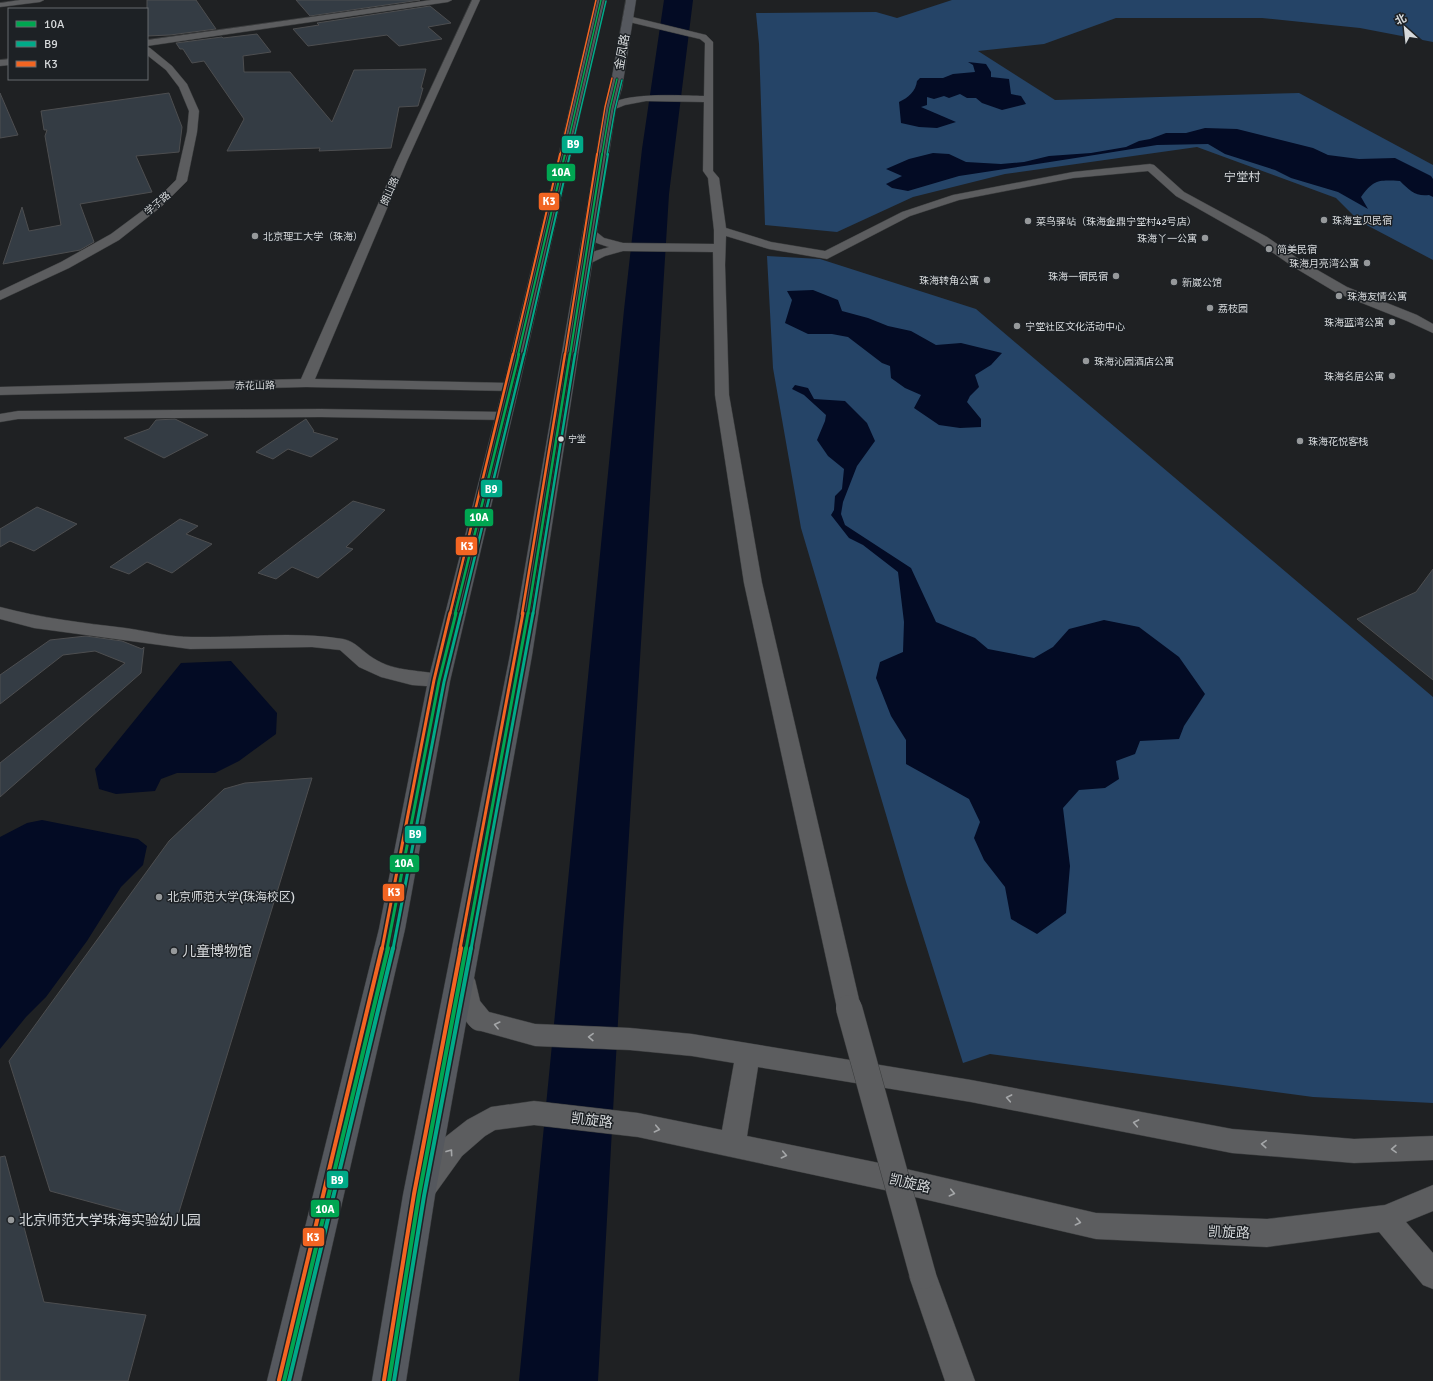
<svg xmlns="http://www.w3.org/2000/svg" width="1433" height="1381" viewBox="0 0 1433 1381" font-family="Signika,'Noto Sans SC',sans-serif">
  <rect width="100%" height="100%" fill="#1f2123"/>
  <g fill="#254467">
    <path d="M952 0H1433V42L1360 28 1262 18H1116L1044 44 978 51 1055 100 1299 93 1433 165V260L1359 221 1336 198 1197 147 1005 174 913 197 837 232 765 225 759 44 756 13 876 12 897 18Z"/>
    <path d="M767 256 820 259 976 309 1433 697V1103L1313 1097 990 1054 963 1063 906 882 801 528 773 368Z"/>
  </g>
  <g fill="#030b24">
    <path d="M664 0H693L669 194 623 931 598 1381H519L624 310 642 149Z"/>
    <path d="M968 62 986 64 991 72V77L1009 79 1011 94 1021 96 1026 104 1002 110 982 103 976 98H967L960 94 949 98 944 96 934 99 927 97V105L921 107 956 122 937 128 919 127 901 123 899 102C908 98 916 91 917 81L920 78H943L953 74 975 72 973 65Z"/>
    <path d="M1205 128 1237 129 1313 148 1328 155 1359 159 1395 158 1431 176 1433 179V197L1429 195C1416 197 1409 190 1400 181 1379 180 1374 179 1361 197L1368 209 1338 192 1291 178 1275 170 1225 154 1208 144 1157 145 1082 157 959 176 908 191 892 188 886 184 902 176 886 169 909 159 933 153 949 154 966 162 1001 164 1024 162 1049 156 1091 153 1126 147 1139 141 1150 139 1166 133H1186Z"/>
    <path d="M813 290 838 300 842 311 868 318 888 326 911 331 936 345 961 343 1002 353 991 365 975 375 979 387 970 396 967 402 981 419V427L960 428 939 425 914 408 921 395 905 388 891 378 890 366 882 363 848 337 832 334H808L785 323 792 300 787 291Z"/>
    <path d="M795 385 808 388 814 399 845 401 867 423 875 441 857 466 843 502 841 514 845 525 911 568 936 622 975 638 988 649 1034 658 1053 647 1069 629 1104 620 1139 627 1179 657 1205 694 1184 726 1179 739 1140 741 1135 754 1116 761 1119 779 1105 788 1079 790 1063 808 1070 866 1066 913 1037 934 1011 919 1005 887 984 860 974 838 980 822 969 799 906 764V740L891 716 876 678 880 662 903 652 904 622 898 572 863 545 849 538 831 515 834 510 835 496 842 489 844 469 828 456 817 440 825 421 826 415 804 395 792 389Z"/>
    <path d="M231 661 277 713 276 734 239 761 215 773H177L161 779 155 791 116 794 99 789 95 769 181 663Z"/>
    <path d="M42 820 138 839 147 846 143 865 121 887 87 941 46 997 26 1017 0 1049V837L27 823Z"/>
  </g>
  <g fill="#343c44" stroke="#4d4e50">
    <path d="M147 0H196L216 29 170 35 147 36Z"/>
    <path d="M296 0H420L310 16Z"/>
    <path d="M430 6 451 23 428 27 442 39 399 46 387 35 308 46 293 29 319 25 317 23Z"/>
    <path d="M257 34 271 52 243 56 244 72H290L332 122 354 70 426 69 421 88H423L418 106 399 107 391 148 319 151 320 148 227 151 244 119 204 61 192 63 183 49H180L176 43 222 37 223 38Z"/>
    <path d="M0 93 18 135 0 138Z"/>
    <path d="M169 93 182 127 179 152 136 156 152 192 80 204 94 242 80 250 3 264 22 207 29 231 61 225 45 136 47 130H44L41 111Z"/>
    <path d="M175 419 208 435 164 458 124 438 149 429 156 420Z"/>
    <path d="M306 419 314 431 313 432 338 439 311 457 288 449 273 459 256 452Z"/>
    <path d="M353 501 385 510 346 547 353 549 318 578 292 567 276 579 258 573Z"/>
    <path d="M37 507 77 524 34 551 10 541 0 547V529Z"/>
    <path d="M180 519 198 526 186 534 212 544 172 573 147 562 129 574 110 567Z"/>
    <path d="M1433 569V680L1357 619 1416 592Z"/>
    <path d="M86 636 122 641 142 649 144 647 141 673 0 797V763L125 663 95 651 63 655 0 704V675L50 640Z"/>
    <path d="M312 778 175 1225 50 1191 9 1061 169 841 224 789 245 783Z"/>
    <path d="M5 1156 44 1302 146 1315 128 1381H0V1157Z"/>
  </g>
  <g fill="none" stroke-linecap="round" stroke-linejoin="round">
    <defs>
      <g id="minor">
        <path d="M20 0H44L40 2 0 7V3Z"/>
        <path d="M431 0H452L448 2 147 46V40Z"/>
        <path d="M472 0H480L407 161 315 379 511 383 516 384 518 387 516 390 511 391 306 387 0 395V387L301 379 397 161Z"/>
        <path d="M628 16 706 35 713 42V171L719 178 726 228 771 242 825 251 902 212 953 195 1073 172 1150 164 1154 165 1184 192 1267 237 1300 260 1347 287 1417 315 1433 324V333L1407 321 1337 293 1292 266 1259 243 1176 196 1148 171 1073 178 959 200 910 216 827 259 769 249 726 236 725 265 729 395 762 583 861 1008 857 1015 849 1018 841 1015 837 1008 744 583 715 395 713 252 623 251 605 256 591 263H583L581 260C587 252 600 250 609 247 599 244 591 242 584 233L586 230H594L604 238 623 243 714 244V230L708 178 703 171 704 102 646 101 625 105 610 111 605 108C620 91 682 96 704 96L705 43 700 39 625 21 624 19Z"/>
        <path d="M147 47 150 48 172 66 187 84 199 111 197 132 187 181 162 206 119 240 69 268 0 300V291L61 262 111 234 154 202 176 180 187 132 189 111 179 87 166 70 147 55Z"/>
        <path d="M9 59V65L0 66V60Z"/>
        <path d="M321 409 504 412 509 413 511 416 509 419 504 420 321 417 18 419 0 422V414L18 411Z"/>
        <path d="M0 607C41 618 83 623 125 628 147 631 170 637 192 637 242 638 293 631 343 639 355 641 363 652 373 658 396 673 421 669 446 676L448 681 446 686 439 687 412 685 381 677 359 667 340 650 312 647 190 649 34 628 0 619Z"/>
        <path d="M463 970 471 973 475 980 480 1001 489 1012 535 1024 630 1028 692 1034 971 1080 1232 1129 1354 1139 1433 1136V1160L1354 1163 1232 1153 971 1102 758 1067 747 1136 889 1165 1096 1213 1267 1219 1385 1205 1433 1185V1211L1406 1222 1433 1253V1289L1423 1285 1379 1232 1267 1247 1096 1239 889 1191 638 1137 534 1125 495 1130 485 1136 462 1156 434 1195 425 1199 416 1195 412 1186 416 1177 444 1138 467 1120 491 1107 534 1101 638 1113 722 1130 734 1063 692 1056 630 1050 535 1046 481 1031C478 1031 474 1030 472 1028 460 1018 448 987 455 973Z"/>
        <path d="M923 1262 933 1266 975 1381H945L909 1276 913 1266Z"/>
      </g>
      <g id="trunk">
        <path d="M596 0H606L519 387 450 681 405 929 301 1381H267L379 929 428 681 503 387Z"/>
        <path d="M626 0H636L622 88 616 108 532 655 435 1195 406 1381H372L403 1195 510 655 604 108 610 88Z"/>
      </g>
    </defs>
    <use href="#minor" stroke="#3a3c3d" stroke-width="1"/>
    <use href="#trunk" stroke="#3a3c3d" stroke-width="1"/>
    <use href="#minor" fill="#5c5d5f" fill-rule="evenodd"/>
    <use href="#trunk" fill="#55585e" fill-rule="evenodd"/>
    <defs>
      <path id="minor-bridge" d="M849 1008 923 1276"/>
    </defs>
    <use href="#minor-bridge" stroke="#3a3c3d" stroke-width="27" stroke-linecap="butt"/>
    <use href="#minor-bridge" stroke="#5c5d5f" stroke-width="26"/>
    <defs>
      <g id="bus-1-far4">
        <path d="M565 155 601 0"/>
        <path d="M602 155 610 108 617 79"/>
      </g>
      <g id="bus-1-far3">
        <path d="M518 355 565 154"/>
        <path d="M570 355 602 154"/>
      </g>
      <g id="bus-1-far2">
        <path d="M455 614 519 354"/>
        <path d="M528 614 570 354"/>
      </g>
      <g id="bus-1-far1">
        <path d="M387 949 439 681 456 613"/>
        <path d="M466 949 528 613"/>
      </g>
      <g id="bus-1">
        <path d="M284 1381 388 948"/>
        <path d="M389 1381 419 1195 466 948"/>
      </g>
      <g id="bus-2-far4">
        <path d="M570 155 606 1"/>
        <path d="M607 155 615 109 622 80"/>
      </g>
      <g id="bus-2-far3">
        <path d="M524 355 570 154"/>
        <path d="M575 355 608 154"/>
      </g>
      <g id="bus-2-far2">
        <path d="M461 614 524 354"/>
        <path d="M533 614 575 354"/>
      </g>
      <g id="bus-2-far1">
        <path d="M393 949 444 682 461 613"/>
        <path d="M471 949 533 613"/>
      </g>
      <g id="bus-2">
        <path d="M289 1381 393 948"/>
        <path d="M394 1381 424 1196 471 948"/>
      </g>
      <g id="bus-3-far4">
        <path d="M560 155 596 0"/>
        <path d="M597 155 605 107 612 78"/>
      </g>
      <g id="bus-3-far3">
        <path d="M513 355 560 154"/>
        <path d="M565 355 597 154"/>
      </g>
      <g id="bus-3-far2">
        <path d="M450 614 513 354"/>
        <path d="M522 614 565 354"/>
      </g>
      <g id="bus-3-far1">
        <path d="M382 949 434 680 450 613"/>
        <path d="M460 949 523 613"/>
      </g>
      <g id="bus-3">
        <path d="M279 1380 382 948"/>
        <path d="M384 1380 414 1194 461 948"/>
      </g>
    </defs>
    <use href="#bus-1-far4" stroke="#1d2125" stroke-width="3"/>
    <use href="#bus-1-far3" stroke="#1d2125" stroke-width="4"/>
    <use href="#bus-1-far2" stroke="#1d2125" stroke-width="5"/>
    <use href="#bus-1-far1" stroke="#1d2125" stroke-width="6"/>
    <use href="#bus-1" stroke="#1d2125" stroke-width="7"/>
    <use href="#bus-2-far4" stroke="#1d2125" stroke-width="3"/>
    <use href="#bus-2-far3" stroke="#1d2125" stroke-width="4"/>
    <use href="#bus-2-far2" stroke="#1d2125" stroke-width="5"/>
    <use href="#bus-2-far1" stroke="#1d2125" stroke-width="6"/>
    <use href="#bus-2" stroke="#1d2125" stroke-width="7"/>
    <use href="#bus-3-far4" stroke="#1d2125" stroke-width="3"/>
    <use href="#bus-3-far3" stroke="#1d2125" stroke-width="4"/>
    <use href="#bus-3-far2" stroke="#1d2125" stroke-width="5"/>
    <use href="#bus-3-far1" stroke="#1d2125" stroke-width="6"/>
    <use href="#bus-3" stroke="#1d2125" stroke-width="7"/>
    <use href="#bus-1-far4" stroke="#00a651" stroke-width="1.5"/>
    <use href="#bus-1-far3" stroke="#00a651" stroke-width="2"/>
    <use href="#bus-1-far2" stroke="#00a651" stroke-width="2.5"/>
    <use href="#bus-1-far1" stroke="#00a651" stroke-width="3"/>
    <use href="#bus-1" stroke="#00a651" stroke-width="4"/>
    <use href="#bus-2-far4" stroke="#0a8" stroke-width="1.5"/>
    <use href="#bus-2-far3" stroke="#0a8" stroke-width="2"/>
    <use href="#bus-2-far2" stroke="#0a8" stroke-width="2.5"/>
    <use href="#bus-2-far1" stroke="#0a8" stroke-width="3"/>
    <use href="#bus-2" stroke="#0a8" stroke-width="4"/>
    <use href="#bus-3-far4" stroke="#f26522" stroke-width="1.5"/>
    <use href="#bus-3-far3" stroke="#f26522" stroke-width="2"/>
    <use href="#bus-3-far2" stroke="#f26522" stroke-width="2.5"/>
    <use href="#bus-3-far1" stroke="#f26522" stroke-width="3"/>
    <use href="#bus-3" stroke="#f26522" stroke-width="4"/>
  </g>
  <defs><path id="oneway-chevron" d="M-2-3.5L2.5 0L-2 3.5" fill="none" stroke-width="1.6" stroke-linecap="round" stroke-linejoin="round"/></defs>
  <g stroke="#a5a7a9">
    <use href="#oneway-chevron" transform="translate(497 1025) rotate(-166)"/>
    <use href="#oneway-chevron" transform="translate(591 1037) rotate(-178)"/>
    <use href="#oneway-chevron" transform="translate(1009 1098) rotate(-169)"/>
    <use href="#oneway-chevron" transform="translate(1136 1123) rotate(-169)"/>
    <use href="#oneway-chevron" transform="translate(657 1129) rotate(12)"/>
    <use href="#oneway-chevron" transform="translate(1264 1144) rotate(-176)"/>
    <use href="#oneway-chevron" transform="translate(1394 1149) rotate(178)"/>
    <use href="#oneway-chevron" transform="translate(450 1152) rotate(-54)"/>
    <use href="#oneway-chevron" transform="translate(784 1155) rotate(12)"/>
    <use href="#oneway-chevron" transform="translate(952 1193) rotate(13)"/>
    <use href="#oneway-chevron" transform="translate(1078 1222) rotate(13)"/>
  </g>
  <g fill="#96999b" stroke="#1d2125" stroke-width="1.5">
    <circle cx="1324" cy="220" r="4"/>
    <circle cx="1028" cy="221" r="4"/>
    <circle cx="255" cy="236" r="4"/>
    <circle cx="1205" cy="238" r="4"/>
    <circle cx="1269" cy="249" r="4"/>
    <circle cx="1367" cy="263" r="4"/>
    <circle cx="1116" cy="276" r="4"/>
    <circle cx="987" cy="280" r="4"/>
    <circle cx="1174" cy="282" r="4"/>
    <circle cx="1339" cy="296" r="4"/>
    <circle cx="1210" cy="308" r="4"/>
    <circle cx="1392" cy="322" r="4"/>
    <circle cx="1017" cy="326" r="4"/>
    <circle cx="1086" cy="361" r="4"/>
    <circle cx="1392" cy="376" r="4"/>
    <circle cx="1300" cy="441" r="4"/>
    <circle cx="159" cy="897" r="4"/>
    <circle cx="174" cy="951" r="4"/>
    <circle cx="11" cy="1220" r="4"/>
  </g>
  <circle fill="#d6d9db" stroke="#1d2125" stroke-width="1.5" cx="561" cy="439" r="3.5"/>
  <g text-anchor="middle" stroke-width="3" stroke-linejoin="round" paint-order="stroke">
    <g font-size="9" fill="#d6d9db" stroke="#1d2125" text-anchor="start">
      <text x="568" y="442">宁堂</text>
    </g>
    <g font-size="10" fill="#d6d9db" stroke="#1d2125">
      <text transform="translate(389 191) rotate(-67)" y="4">朗山路</text>
      <text transform="translate(157 203) rotate(-41)" y="4">学子路</text>
      <text transform="translate(255 385) rotate(-1)" y="4">赤花山路</text>
    </g>
    <g font-size="10" fill="#d6d9db" stroke="#1d2125" text-anchor="start">
      <text x="1332" y="224">珠海宝贝民宿</text>
      <text x="1036" y="225">菜鸟驿站（珠海金鼎宁堂村42号店）</text>
      <text x="263" y="240">北京理工大学（珠海）</text>
      <text x="1197" y="242" text-anchor="end">珠海丫一公寓</text>
      <text x="1277" y="253">简美民宿</text>
      <text x="1359" y="267" text-anchor="end">珠海月亮湾公寓</text>
      <text x="1108" y="280" text-anchor="end">珠海一宿民宿</text>
      <text x="979" y="284" text-anchor="end">珠海转角公寓</text>
      <text x="1182" y="286">新崴公馆</text>
      <text x="1347" y="300">珠海友情公寓</text>
      <text x="1218" y="312">荔枝园</text>
      <text x="1384" y="326" text-anchor="end">珠海蓝湾公寓</text>
      <text x="1025" y="330">宁堂社区文化活动中心</text>
      <text x="1094" y="365">珠海沁园酒店公寓</text>
      <text x="1384" y="380" text-anchor="end">珠海名居公寓</text>
      <text x="1308" y="445">珠海花悦客栈</text>
    </g>
    <g font-size="12" fill="#d6d9db" stroke="#1d2125">
      <text transform="translate(622 52) rotate(-80)" y="4">金凤路</text>
    </g>
    <g font-size="12" fill="#d6d9db" stroke="#1d2125">
      <text x="1242" y="181">宁堂村</text>
    </g>
    <g font-size="12" fill="#d6d9db" stroke="#1d2125" text-anchor="start">
      <text x="167" y="901">北京师范大学(珠海校区)</text>
    </g>
    <g font-size="14" fill="#d6d9db" stroke="#1d2125" text-anchor="start">
      <text x="182" y="956">儿童博物馆</text>
      <text x="19" y="1225">北京师范大学珠海实验幼儿园</text>
    </g>
    <g font-size="14" fill="#d6d9db" stroke="#1d2125">
      <text transform="translate(592 1120) rotate(7)" y="5">凯旋路</text>
      <text transform="translate(910 1183) rotate(13)" y="5">凯旋路</text>
      <text transform="translate(1229 1232) rotate(2)" y="5">凯旋路</text>
    </g>
  </g>
  <g stroke="#1d2125" stroke-width="1.5">
    <rect x="561" y="135" width="23" height="19" rx="4" fill="#0a8"/>
    <rect x="546" y="163" width="30" height="19" rx="4" fill="#00a651"/>
    <rect x="538" y="192" width="22" height="19" rx="4" fill="#f26522"/>
    <rect x="480" y="479" width="23" height="19" rx="4" fill="#0a8"/>
    <rect x="464" y="508" width="30" height="19" rx="4" fill="#00a651"/>
    <rect x="455" y="536" width="23" height="20" rx="4" fill="#f26522"/>
    <rect x="404" y="825" width="23" height="19" rx="4" fill="#0a8"/>
    <rect x="389" y="854" width="31" height="19" rx="4" fill="#00a651"/>
    <rect x="382" y="883" width="23" height="19" rx="4" fill="#f26522"/>
    <rect x="326" y="1170" width="23" height="19" rx="4" fill="#0a8"/>
    <rect x="310" y="1199" width="30" height="19" rx="4" fill="#00a651"/>
    <rect x="302" y="1227" width="23" height="20" rx="4" fill="#f26522"/>
  </g>
  <g font-size="11" text-anchor="middle" font-weight="bold" fill="#fff">
    <text x="573" y="148">B9</text>
    <text x="561" y="176">10A</text>
    <text x="549" y="205">K3</text>
    <text x="491" y="493">B9</text>
    <text x="479" y="521">10A</text>
    <text x="467" y="550">K3</text>
    <text x="415" y="838">B9</text>
    <text x="404" y="867">10A</text>
    <text x="394" y="896">K3</text>
    <text x="337" y="1184">B9</text>
    <text x="325" y="1213">10A</text>
    <text x="313" y="1241">K3</text>
  </g>
  <rect x="8" y="8" width="140" height="72" fill="#1d2125" stroke="#676b6e"/>
  <rect x="16" y="21" width="20" height="6" fill="#00a651" stroke="#676b6e"/>
  <text x="44" y="28" font-size="12" fill="#d6d9db">10A</text>
  <rect x="16" y="41" width="20" height="6" fill="#00aa88" stroke="#676b6e"/>
  <text x="44" y="48" font-size="12" fill="#d6d9db">B9</text>
  <rect x="16" y="61" width="20" height="6" fill="#f26522" stroke="#676b6e"/>
  <text x="44" y="68" font-size="12" fill="#d6d9db">K3</text>
  <g transform="translate(1405 28) rotate(333)" stroke="#1d2125" stroke-width="3" paint-order="stroke">
  <path d="M0-3L7 15L0 10L-7 15Z" fill="#d6d9db"/>
  <text y="-6" font-size="11" font-weight="bold" text-anchor="middle" fill="#d6d9db">北</text>
  </g>
</svg>
